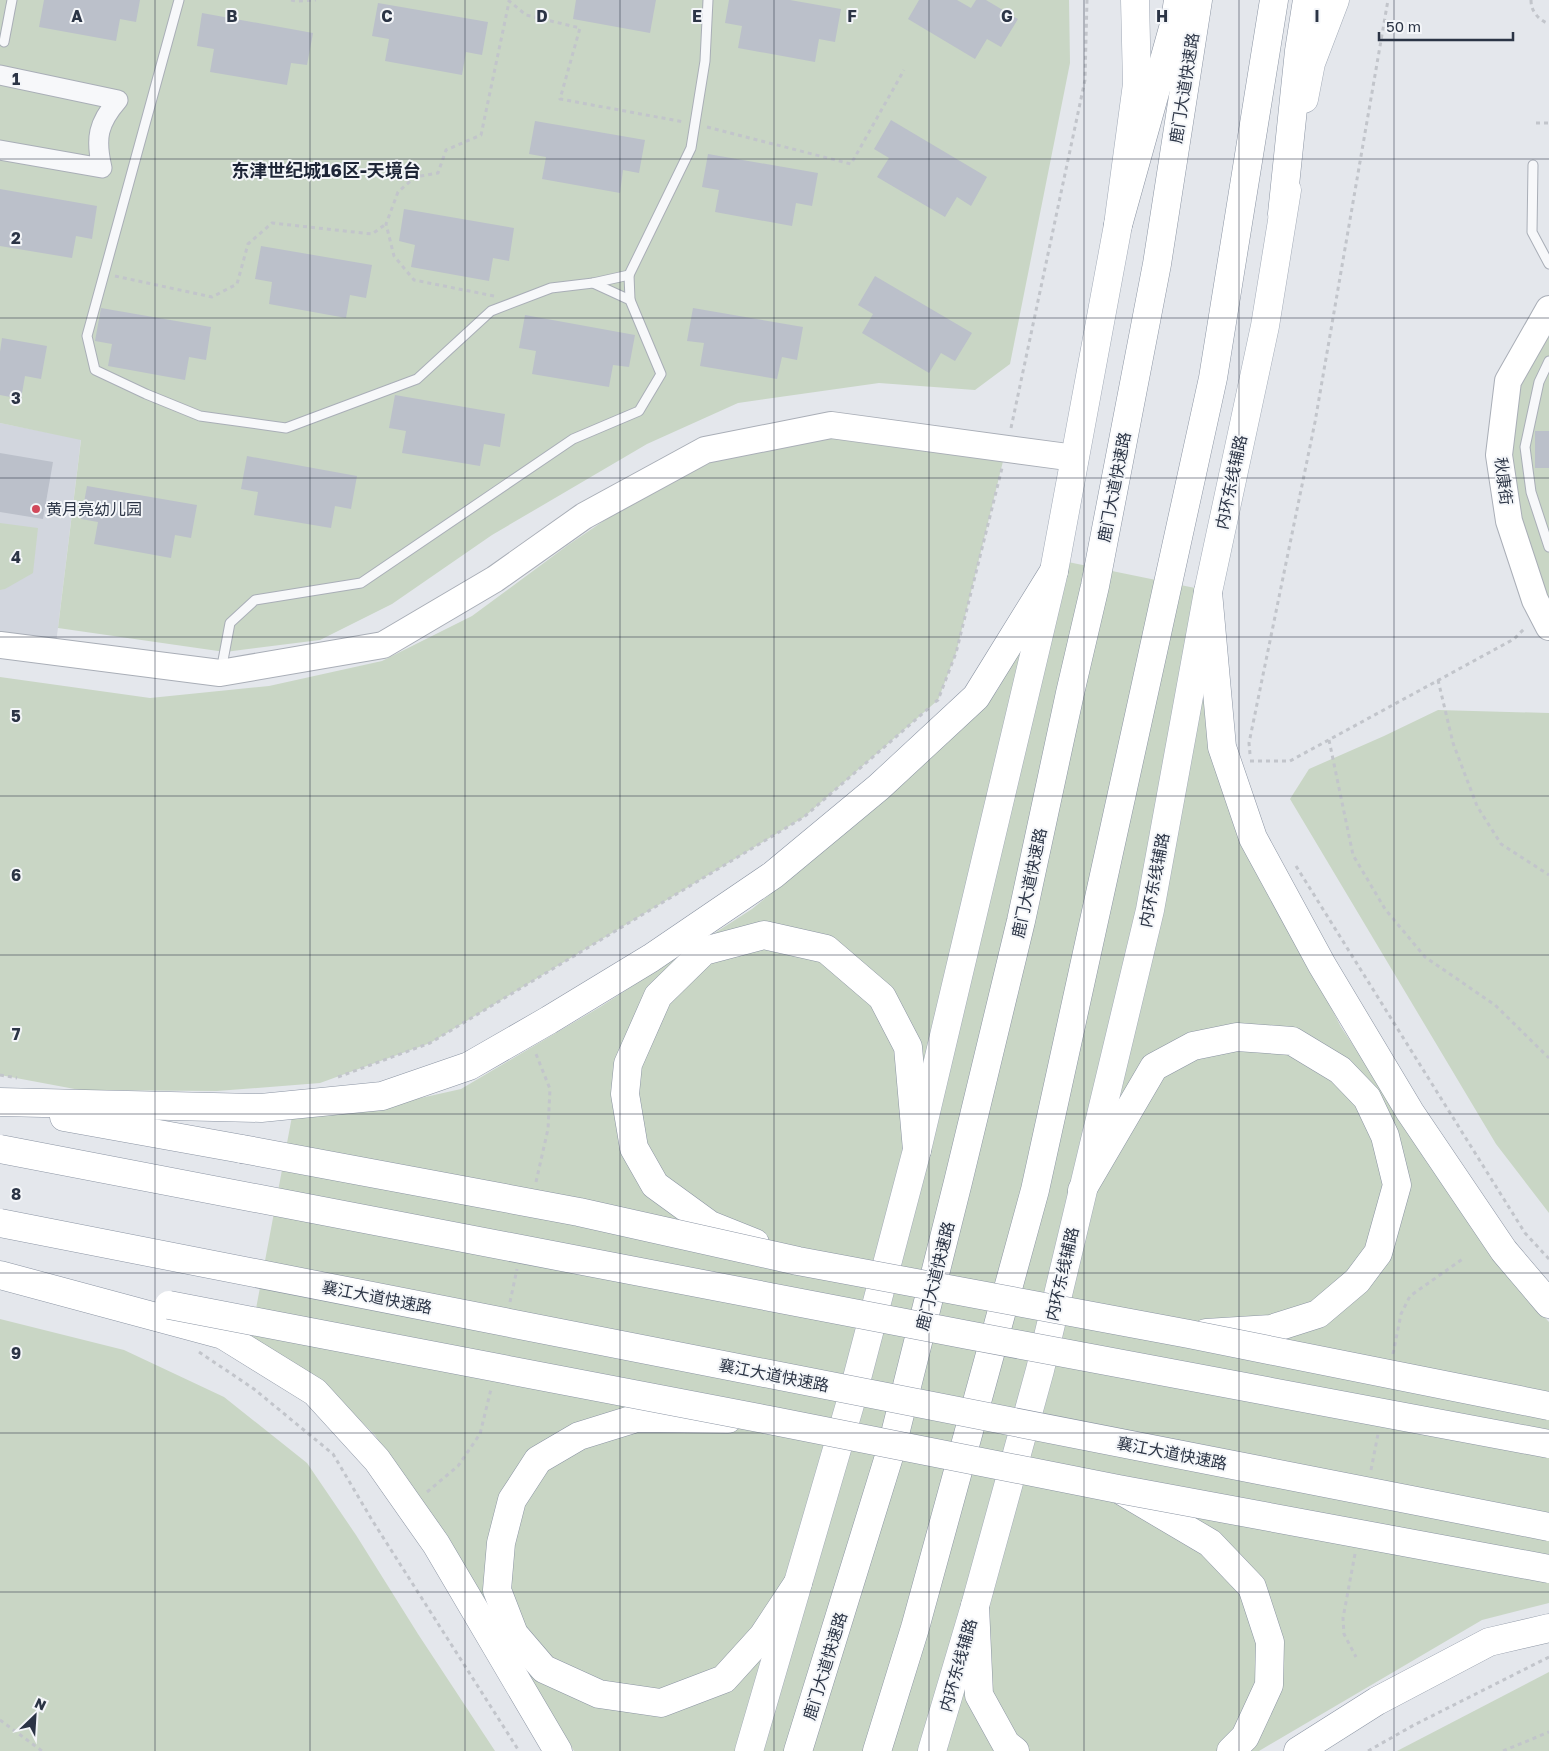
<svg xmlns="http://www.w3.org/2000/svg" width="1549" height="1751" viewBox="0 0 1549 1751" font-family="'Golos Text','Noto Sans SC',sans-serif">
  <rect width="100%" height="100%" fill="#e4e7ec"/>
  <path fill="#d2d6de" d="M0 423 81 439 55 652 0 645Z"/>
  <g fill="#c9d6c5">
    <path d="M0 0H1069L1070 63 1010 364 975 390 879 383 738 403 647 444 492 535 392 604 320 640 225 652 58 628 81 440 0 423Z"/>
    <path d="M1549 309V627L1509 521 1508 381Z"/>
    <path d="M824 438 1006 449 956 653 938 700 804 817 430 1043 320 1083 217 1091 80 1090 0 1075V677L150 698 269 686 382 661 472 616 568 545 645 493 708 461Z"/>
    <path d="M0 523 38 528 33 573 5 589 0 590Z"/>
    <path d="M1068 562 1200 589 1234 819 1341 1027 1444 1182 1537 1309 1549 1322V1603L1482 1620 1259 1751H574L375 1435 319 1381 250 1341 293 1111 376 1108 461 1089 600 1007 752 909 861 820 966 723 997 691Z"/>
    <path d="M1438 710 1549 713V1213L1496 1144 1290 799 1309 769 1384 736Z"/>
    <path d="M0 1319 124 1350 224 1397 307 1463 356 1535 418 1634 495 1751H0Z"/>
    <path d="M1549 1672V1751H1397Z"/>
  </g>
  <g fill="#bbc0ca">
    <path d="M44 0H140L136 22 120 19 116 41 39 27Z"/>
    <path d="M576 0H656L650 33 573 19Z"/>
    <path d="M729 0H790L841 9 835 42 819 39 815 62 738 48 742 26 725 23Z"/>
    <path d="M919 0H957L971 8 976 0H986L1018 19 1001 47 987 39 975 59 908 19Z"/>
    <path d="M378 3 488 22 482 55 466 52 462 75 385 61 389 39 372 36Z"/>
    <path d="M202 13 313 33 307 65 291 63 287 85 210 72 214 49 197 46Z"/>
    <path d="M891 120 987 177 971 206 957 197 945 217 877 177 889 158 874 149Z"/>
    <path d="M535 121 645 140 639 173 623 170 620 193 542 179 546 157 529 154Z"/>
    <path d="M708 154 818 173 812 206 796 203 792 226 715 212 719 190 702 187Z"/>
    <path d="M0 189 97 206 92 239 76 236 72 258 0 246Z"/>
    <path d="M404 209 514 228 509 261 493 258 489 281 411 267 415 245 399 241Z"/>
    <path d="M261 246 372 265 366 298 350 295 346 318 269 304 272 282 255 279Z"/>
    <path d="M875 276 972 333 955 361 941 353 929 373 862 333 873 314 858 305Z"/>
    <path d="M101 308 211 327 206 360 189 357 185 380 108 366 112 344 95 341Z"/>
    <path d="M693 308 803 327 797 360 782 357 777 379 700 366 704 343 687 341Z"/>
    <path d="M525 315 635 335 629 367 613 365 609 387 532 374 536 351 519 348Z"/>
    <path d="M2 338 47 346 41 379 25 376 21 399 0 395V352Z"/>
    <path d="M395 395 505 414 500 447 484 444 480 466 402 453 406 431 389 428Z"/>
    <rect x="1535" y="431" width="14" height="37"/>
    <path d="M0 453 53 462 43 519 0 512Z"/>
    <path d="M247 456 357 476 351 509 335 506 331 528 254 515 258 492 241 489Z"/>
    <path d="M87 486 197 505 191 538 175 535 171 558 94 544 98 522 81 519Z"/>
  </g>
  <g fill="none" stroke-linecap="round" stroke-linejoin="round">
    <defs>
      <g id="lane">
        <path d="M179 0 87 336 95 370 146 394 200 416 286 428 417 379 491 311 551 288 593 283 629 275 691 148 705 61 708 0"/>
        <path d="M4 42 12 0"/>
        <path d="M1533 165 1532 232 1549 264"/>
        <path d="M629 275 630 300"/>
        <path d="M1549 361 1539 382 1525 447 1531 492 1549 547"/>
        <path d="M221 671 230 623 255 600 361 583 573 439 639 411 661 374 630 300 593 283"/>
      </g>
      <path id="street" d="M0 75 118 100C98 123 95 138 102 168L0 150"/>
      <g id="secondary">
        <path d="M1549 309 1508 381 1499 455 1509 521 1535 600 1549 627"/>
        <path d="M0 645 220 673 383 645 495 579 584 516 705 450 831 425 1075 458"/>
      </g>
      <g id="primary">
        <path d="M1304 99 1311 63 1335 0"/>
        <path d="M749 1751 851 1401 917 1150 1054 571 1118 225 1137 84 1135 0"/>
        <path d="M932 1751 975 1606 1040 1370 1150 910 1208 592 1265 326 1287 190"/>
      </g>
      <g id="highway">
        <path d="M1282 214 1299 51 1307 0"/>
        <path d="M1118 225 1175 21 1178 0"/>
        <path d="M1208 592 1222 747 1253 838 1322 965 1410 1112 1504 1251 1549 1304"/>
        <path d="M0 1102 261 1108 382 1096 469 1066 549 1020 651 958 773 875 879 787 976 697 1054 571"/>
        <path d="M64 1117 242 1149"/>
        <path d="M1082 1190 1154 1067 1193 1046 1237 1037 1292 1041 1340 1070 1367 1098 1385 1136 1397 1185 1378 1253 1357 1281 1318 1314 1271 1329 1206 1333"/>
        <path d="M755 1243 710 1225 655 1185 634 1148 625 1094 628 1064 658 996 704 951 764 935 826 949 882 997 908 1047 917 1150"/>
        <path d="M0 1275 223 1335 315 1392 377 1460 436 1544 558 1751"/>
        <path d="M728 1419 637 1418 579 1436 538 1460 512 1500 501 1543 497 1590 514 1634 544 1669 599 1694 661 1703 724 1679 763 1636 798 1583"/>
        <path d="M1122 1491 1210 1543 1252 1587 1270 1642 1269 1685 1245 1737 1231 1751"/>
        <path d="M975 1606 979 1695 1006 1744 1015 1751"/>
        <path d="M798 1751 891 1450 958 1182 1021 921 1070 693 1095 586 1157 264 1198 0"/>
        <path d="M877 1751 915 1628 1035 1190 1213 378 1274 0"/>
        <path d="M1298 1751 1377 1701 1489 1642 1549 1628"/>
      </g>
    </defs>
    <use href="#lane" stroke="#a9aeb7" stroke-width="11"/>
    <use href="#street" stroke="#a9aeb7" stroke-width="21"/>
    <use href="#secondary" stroke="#a9aeb7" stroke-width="28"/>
    <use href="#primary" stroke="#a3abb8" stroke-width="29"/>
    <use href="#highway" stroke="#8b94a3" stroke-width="29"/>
    <g stroke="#c2c5cb" stroke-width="3" stroke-dasharray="4 4" stroke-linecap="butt">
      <path d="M291 0 297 1 316 0"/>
      <path d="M508 0 526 15 580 28 560 99 684 122"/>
      <path d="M1531 0C1531 12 1539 20 1549 24"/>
      <path d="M1536 123H1549"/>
      <path d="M707 127 851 164 904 70"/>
      <path d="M115 276 212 297 237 284 248 244 272 223 372 234 386 224"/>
      <path d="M494 296 414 280 394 256 386 224 398 192 415 177 438 173 446 150 481 135 509 2"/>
      <path d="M1011 428 1085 80 1087 0"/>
      <path d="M1438 680 1453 743 1477 806 1501 844 1549 875"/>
      <path d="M935 702 938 700 956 653 1002 468"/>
      <path d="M1329 740 1353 855 1385 909 1425 957 1495 1005 1549 1058"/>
      <path d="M1250 754 1249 743 1315 422 1388 0"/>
      <path d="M1250 761H1290L1514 639 1526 627"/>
      <path d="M1296 866 1525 1233 1549 1259"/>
      <path d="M0 1075 17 1078"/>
      <path d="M338 1077 430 1043 804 817 929 708"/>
      <path d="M536 1182 548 1129 550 1089 536 1054"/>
      <path d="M510 1302 517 1269"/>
      <path d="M199 1352 254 1389 333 1454 372 1520 519 1751"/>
      <path d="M1393 1354 1401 1314 1410 1296 1464 1258"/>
      <path d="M1371 1470 1378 1434"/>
      <path d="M427 1492 458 1466 480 1434 491 1389"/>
      <path d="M1355 1554 1343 1618 1344 1634 1356 1657"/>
      <path d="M0 1720 42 1751"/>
      <path d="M1368 1751 1414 1725 1549 1657"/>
      <path d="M1503 1751 1549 1732"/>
    </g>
    <use href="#lane" stroke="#f7f8fa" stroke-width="9"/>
    <use href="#street" stroke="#f7f8fa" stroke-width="19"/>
    <use href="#secondary" stroke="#fff" stroke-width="26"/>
    <use href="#primary" stroke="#fff" stroke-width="28"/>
    <use href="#highway" stroke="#fff" stroke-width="28"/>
    <defs>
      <g id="highway-bridge">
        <path d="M0 1149 968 1335 1549 1444"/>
        <path d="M242 1149 579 1212 798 1261 1189 1334 1549 1406"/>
        <path d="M0 1223 1549 1527"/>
        <path d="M169 1305 769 1420 1118 1489 1549 1569"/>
      </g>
    </defs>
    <use href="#highway-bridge" stroke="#8b94a3" stroke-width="29" stroke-linecap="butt"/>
    <use href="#highway-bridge" stroke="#fff" stroke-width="28"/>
  </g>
  <path fill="none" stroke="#2b3445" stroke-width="1" stroke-opacity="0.55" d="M155 0V1751M310 0V1751M465 0V1751M620 0V1751M774 0V1751M929 0V1751M1084 0V1751M1239 0V1751M1394 0V1751M0 159H1549M0 318H1549M0 478H1549M0 637H1549M0 796H1549M0 955H1549M0 1114H1549M0 1273H1549M0 1433H1549M0 1592H1549"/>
  <circle fill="#d1495b" stroke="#f4f6f9" stroke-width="2" cx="36" cy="509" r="5"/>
  <g text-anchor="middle" stroke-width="4" stroke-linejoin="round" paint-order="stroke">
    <g font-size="16" fill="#2b3445" stroke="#f4f6f9">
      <text transform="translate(1184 88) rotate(-81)" y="6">鹿门大道快速路</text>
      <text transform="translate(1504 481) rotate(83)" y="6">秋康街</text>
      <text transform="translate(1231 482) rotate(-78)" y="6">内环东线辅路</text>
      <text transform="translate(1114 487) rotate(-79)" y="6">鹿门大道快速路</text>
      <text transform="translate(1154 880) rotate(-79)" y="6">内环东线辅路</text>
      <text transform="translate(1029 883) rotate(-78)" y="6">鹿门大道快速路</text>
      <text transform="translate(1062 1274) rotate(-77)" y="6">内环东线辅路</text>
      <text transform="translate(935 1276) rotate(-76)" y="6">鹿门大道快速路</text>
      <text transform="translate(377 1297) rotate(11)" y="6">襄江大道快速路</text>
      <text transform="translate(774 1375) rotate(11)" y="6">襄江大道快速路</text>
      <text transform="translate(1172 1453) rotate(11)" y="6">襄江大道快速路</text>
      <text transform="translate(958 1665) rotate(-74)" y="6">内环东线辅路</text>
      <text transform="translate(825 1666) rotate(-73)" y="6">鹿门大道快速路</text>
    </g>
    <g font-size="16" fill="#2b3445" stroke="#f4f6f9" text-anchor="start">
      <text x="46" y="515">黄月亮幼儿园</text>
    </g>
    <g font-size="18" font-weight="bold" fill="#1d2536" stroke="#f4f6f9">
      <text x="326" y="177">东津世纪城16区-天境台</text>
    </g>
  </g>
  <g font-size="16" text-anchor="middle" font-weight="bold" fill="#2b3445" stroke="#f4f6f9" stroke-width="4" stroke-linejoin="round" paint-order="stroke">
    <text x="77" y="22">A</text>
    <text x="232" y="22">B</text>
    <text x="387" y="22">C</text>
    <text x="542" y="22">D</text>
    <text x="697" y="22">E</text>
    <text x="852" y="22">F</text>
    <text x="1007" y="22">G</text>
    <text x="1162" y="22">H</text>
    <text x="1317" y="22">I</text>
    <text x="16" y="85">1</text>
    <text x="16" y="244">2</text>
    <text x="16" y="404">3</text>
    <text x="16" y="563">4</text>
    <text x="16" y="722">5</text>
    <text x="16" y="881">6</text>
    <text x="16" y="1040">7</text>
    <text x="16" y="1200">8</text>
    <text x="16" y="1359">9</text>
  </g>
  <g transform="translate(35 1716) rotate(25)" stroke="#f4f6f9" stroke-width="4" paint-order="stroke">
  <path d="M0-4L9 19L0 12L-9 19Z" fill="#2b3445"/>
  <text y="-8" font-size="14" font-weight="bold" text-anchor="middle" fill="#2b3445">N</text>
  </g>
  <path d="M1379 32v8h134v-8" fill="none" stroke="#2b3445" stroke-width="2.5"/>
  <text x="1386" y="32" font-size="15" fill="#2b3445" stroke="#f4f6f9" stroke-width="4" paint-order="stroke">50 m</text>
</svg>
